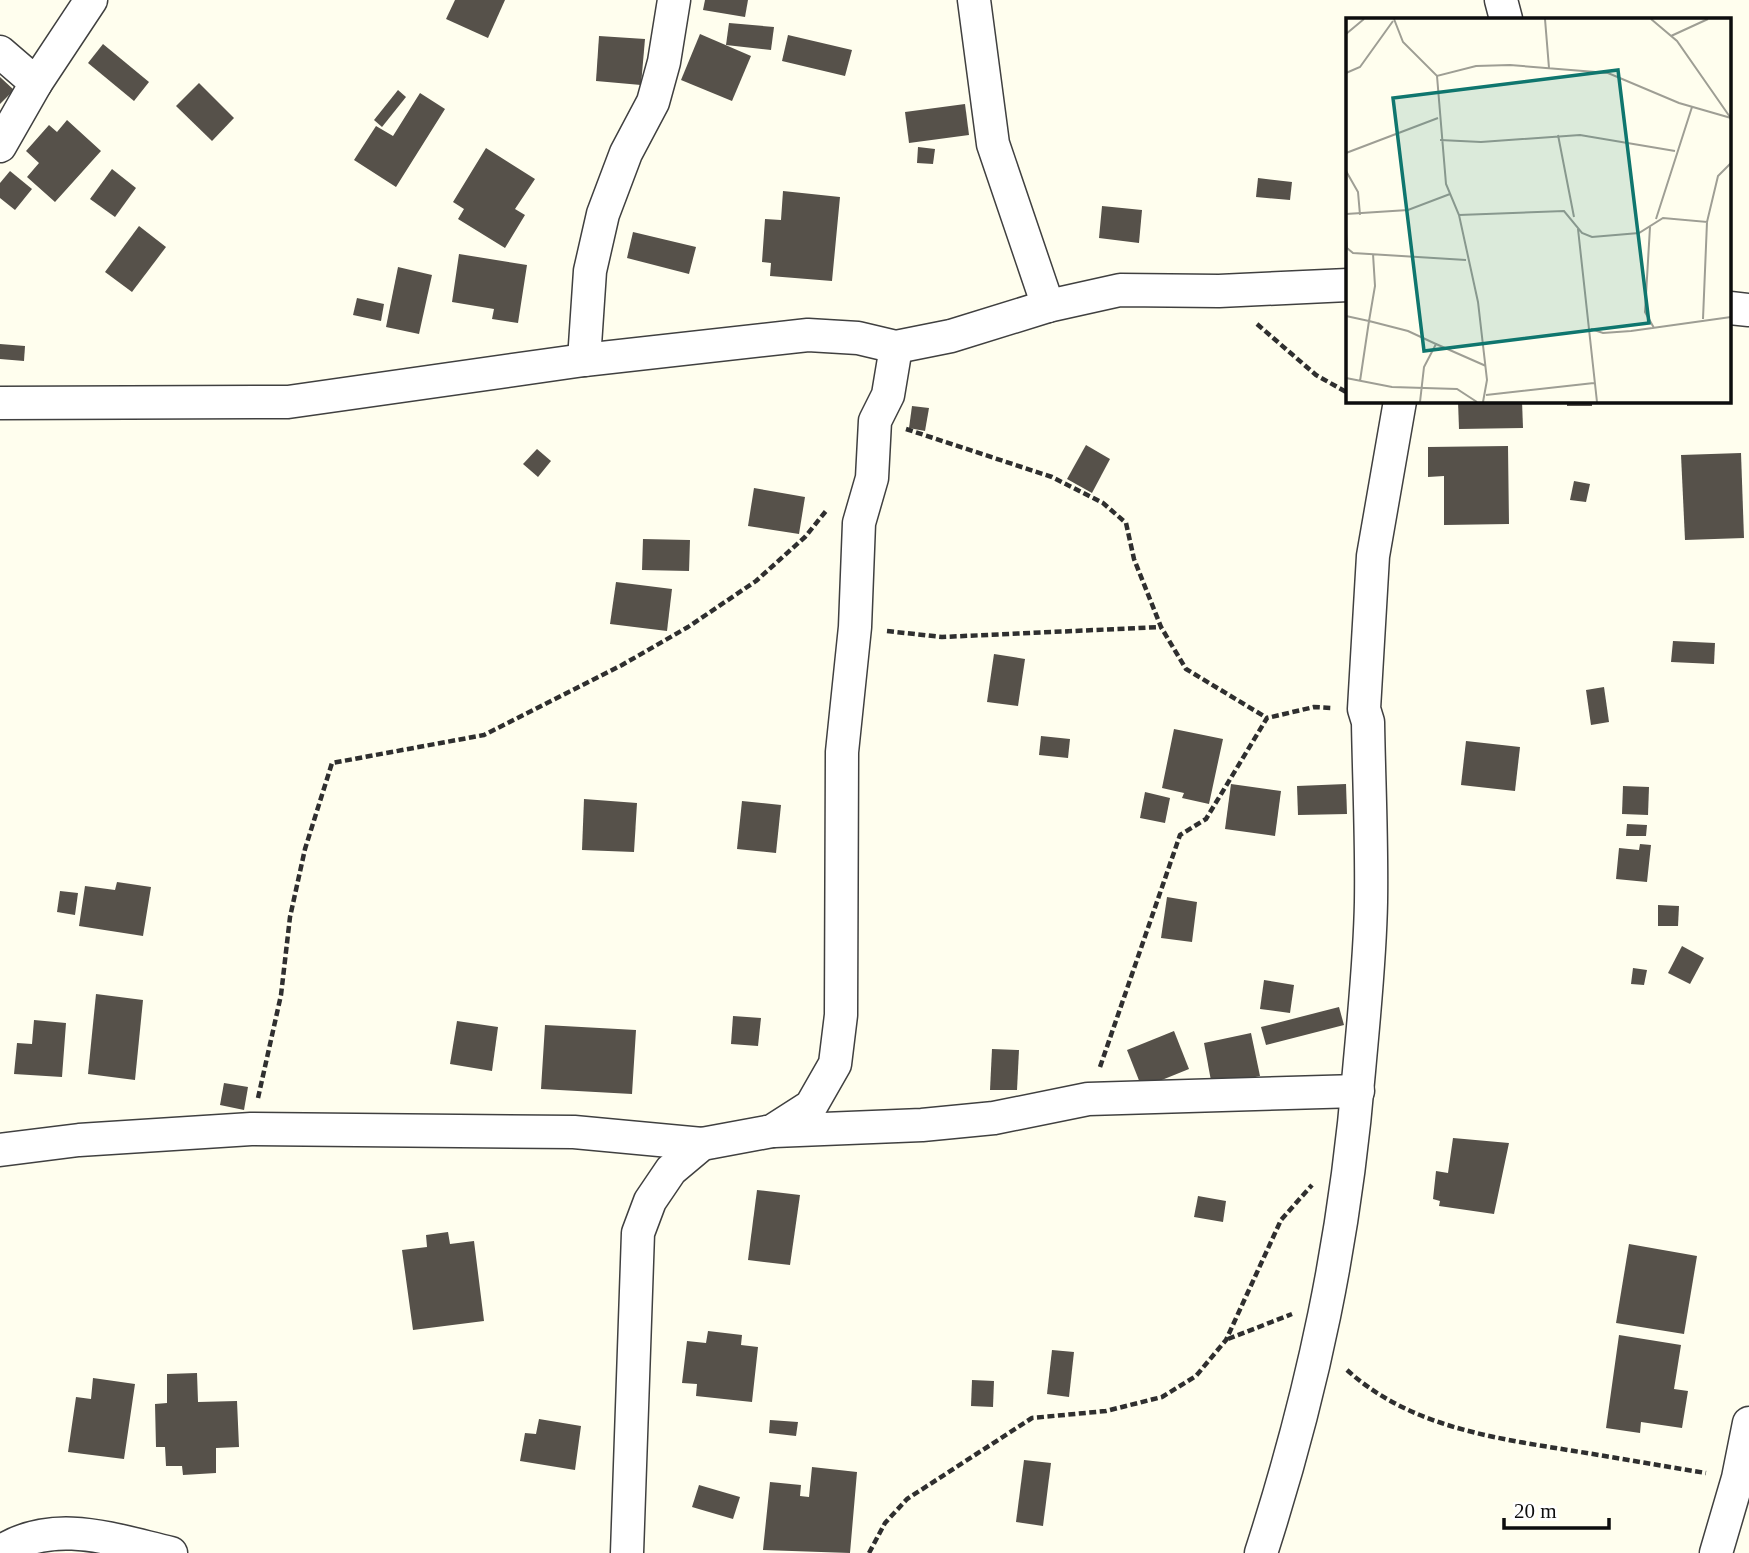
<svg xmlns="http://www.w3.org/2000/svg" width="1749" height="1553" viewBox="0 0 1749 1553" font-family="'Times New Roman',serif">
  <rect width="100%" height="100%" fill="#fffeee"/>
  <g fill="#56514a">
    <path d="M455 0H505L488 38 446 19Z"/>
    <path d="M705 0H748L745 17 703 10Z"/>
    <path d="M729 23 774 27 771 50 726 45Z"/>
    <path d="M700 34 751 56 732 101 681 80Z"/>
    <path d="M788 35 852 50 845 76 782 61Z"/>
    <path d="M599 36 645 39 641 85 596 81Z"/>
    <path d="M103 44 149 82 134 101 88 63Z"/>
    <path d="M0 77 14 90 0 104Z"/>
    <path d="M199 83 234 118 212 141 176 106Z"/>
    <path d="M398 90 406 97 382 127 374 120Z"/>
    <path d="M420 93 445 109 396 187 354 160 376 126 393 136Z"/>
    <path d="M965 104 969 135 909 143 905 112Z"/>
    <path d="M67 120 101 151 55 202 27 177 39 163 26 151 49 125 57 132Z"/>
    <path d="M918 147 935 149 933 164 917 163Z"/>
    <path d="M486 148 535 179 515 209 525 215 505 248 458 219 464 209 453 202Z"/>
    <path d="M112 169 136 188 115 217 90 199Z"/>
    <path d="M10 171 32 189 15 210 0 198V183Z"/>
    <path d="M1258 178 1292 182 1290 200 1256 197Z"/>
    <path d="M783 191 840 197 832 281 770 276 771 263 762 262 765 219 781 220Z"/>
    <path d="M1102 206 1142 210 1139 243 1099 238Z"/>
    <path d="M139 226 166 247 132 292 105 272Z"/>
    <path d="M633 232 696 247 689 274 627 258Z"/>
    <path d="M459 254 527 265 518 323 492 319 494 309 452 302Z"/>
    <path d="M398 267 432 275 419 334 386 327Z"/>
    <path d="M357 298 384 304 381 321 353 315Z"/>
    <path d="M0 344 25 346 24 361 0 359Z"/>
    <path d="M1458 401H1522L1523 428 1459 429Z"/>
    <rect x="1567" y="401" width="25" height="5"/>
    <path d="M912 406 929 408 925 431 909 428Z"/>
    <path d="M1086 445 1110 459 1092 493 1067 479Z"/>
    <path d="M1508 446 1509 524 1444 525V476L1428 477V447Z"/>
    <path d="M537 449 551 461 538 477 523 464Z"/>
    <path d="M1741 453 1744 538 1685 540 1681 455Z"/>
    <path d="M1574 481 1590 484 1586 502 1570 500Z"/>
    <path d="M754 488 805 497 799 534 748 526Z"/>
    <path d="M643 539 690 540 689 571 642 570Z"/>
    <path d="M616 582 672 589 667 631 610 624Z"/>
    <path d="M1673 641 1715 643 1714 664 1671 662Z"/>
    <path d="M994 654 1025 659 1018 706 987 702Z"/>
    <path d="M1604 687 1609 722 1591 725 1586 690Z"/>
    <path d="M1174 729 1223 739 1209 804 1182 798 1184 793 1162 788Z"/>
    <path d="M1041 736 1070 739 1068 758 1039 755Z"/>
    <path d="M1466 741 1520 747 1515 791 1461 785Z"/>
    <path d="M1231 784 1281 791 1275 836 1225 829Z"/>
    <path d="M1346 784 1347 814 1298 815 1297 786Z"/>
    <path d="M1623 786 1649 787 1648 815 1622 814Z"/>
    <path d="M1145 792 1170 798 1165 823 1140 818Z"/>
    <path d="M584 799 637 803 634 852 582 850Z"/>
    <path d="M742 801 781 805 776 853 737 849Z"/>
    <path d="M1627 824 1647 825 1646 836H1626Z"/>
    <path d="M1640 844 1651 845 1647 882 1616 879 1619 848 1639 850Z"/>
    <path d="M117 882 151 887 143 936 79 926 85 886 115 890Z"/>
    <path d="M60 891 78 893 75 915 57 912Z"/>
    <path d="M1167 897 1197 902 1192 942 1161 938Z"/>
    <path d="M1658 905 1679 906 1678 926H1658Z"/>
    <path d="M1682 946 1704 958 1690 984 1668 973Z"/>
    <path d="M1633 968 1647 970 1644 985 1631 984Z"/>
    <path d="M1264 980 1294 985 1290 1013 1260 1009Z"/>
    <path d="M96 994 143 1000 135 1080 88 1074Z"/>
    <path d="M1339 1007 1344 1025 1266 1045 1261 1027Z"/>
    <path d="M733 1016 761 1018 758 1046 731 1044Z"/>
    <path d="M34 1020 66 1023 62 1077 14 1074 17 1043 32 1044Z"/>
    <path d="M457 1021 498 1027 492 1071 450 1064Z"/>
    <path d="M545 1025 636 1030 632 1094 541 1089Z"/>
    <path d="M1174 1031 1189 1069 1142 1088 1127 1050Z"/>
    <path d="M1251 1033 1260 1076 1212 1086 1204 1043Z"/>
    <path d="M992 1049 1019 1050 1017 1090H990Z"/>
    <path d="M224 1083 248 1087 244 1110 220 1105Z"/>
    <path d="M1453 1138 1509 1143 1494 1214 1439 1206 1440 1201 1433 1199 1436 1171 1448 1173Z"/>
    <path d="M757 1190 800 1195 790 1265 748 1260Z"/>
    <path d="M1198 1196 1226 1201 1223 1222 1194 1217Z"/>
    <path d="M448 1232 450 1244 474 1241 484 1321 413 1330 402 1250 427 1247 426 1235Z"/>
    <path d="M1629 1244 1697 1256 1684 1334 1616 1323Z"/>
    <path d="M708 1331 742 1335 741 1345 758 1347 752 1402 696 1396 697 1384 682 1383 687 1341 706 1343Z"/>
    <path d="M1619 1335 1681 1345 1674 1389 1688 1391 1682 1428 1641 1422 1640 1433 1606 1428Z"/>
    <path d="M1052 1350 1074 1352 1069 1397 1047 1394Z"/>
    <path d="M197 1373 198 1402 237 1401 239 1447 216 1448V1473L183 1475 182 1466H166L165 1447H156L155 1404 167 1403V1374Z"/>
    <path d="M93 1378 135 1384 124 1459 68 1452 76 1397 91 1399Z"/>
    <path d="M972 1380 994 1381 993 1407 971 1406Z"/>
    <path d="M539 1419 581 1426 575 1470 520 1461 525 1433 536 1434Z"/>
    <path d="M770 1420 798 1422 796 1436 769 1433Z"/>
    <path d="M1024 1460 1051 1463 1043 1526 1016 1522Z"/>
    <path d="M812 1467 857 1472 850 1553 763 1550 770 1482 801 1485 800 1496 809 1497Z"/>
    <path d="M699 1485 740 1497 733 1519 692 1507Z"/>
  </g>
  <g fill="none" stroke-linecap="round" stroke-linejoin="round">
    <defs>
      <g id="street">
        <path d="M974 0 993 144 1048 306"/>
        <path d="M1501 0 1506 19"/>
        <path d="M0 52 36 83 91 0"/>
        <path d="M0 146 36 83"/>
        <path d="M1730 308 1749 310"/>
        <path d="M584 360 590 271 603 214 626 153 653 102 664 62 674 0"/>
        <path d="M0 403 288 402 584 360 808 335 858 338 896 347 951 336 1048 306 1120 290 1219 291 1348 285"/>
        <path d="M774 1131 922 1125 994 1118 1088 1099 1358 1091"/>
        <path d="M0 1150 79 1140 251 1129 574 1132 702 1144"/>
        <path d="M0 1552C54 1517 114 1540 171 1553"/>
        <path d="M627 1553 638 1233 650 1201 671 1170 702 1144 772 1131 811 1106 835 1064 841 1015 842 752 855 627 859 523 872 478 875 421 888 395 896 347"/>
        <path d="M1261 1553C1313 1392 1345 1240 1359 1071 1364 1015 1370 959 1371 902 1372 842 1369 782 1368 722L1364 709 1373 556 1400 401"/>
        <path d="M1716 1553 1738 1478 1749 1423"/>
      </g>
    </defs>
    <use href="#street" stroke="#404040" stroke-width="35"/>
    <g stroke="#2f2f2f" stroke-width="4.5" stroke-dasharray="7 3.5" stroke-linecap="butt">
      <path d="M1257 324 1316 375 1348 393"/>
      <path d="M906 429 1052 477 1103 503 1126 523 1134 559 1161 627 1186 669 1267 718"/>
      <path d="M887 631 942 637 1161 627"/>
      <path d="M1100 1067 1180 835 1206 819 1267 718 1314 707 1332 708"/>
      <path d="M258 1098 281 995 290 917 305 849 332 763 484 735 622 665 688 627 756 581 805 537 826 511"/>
      <path d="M1228 1339 1292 1314"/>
      <path d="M1347 1370C1410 1427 1494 1438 1574 1451 1618 1458 1662 1466 1706 1473"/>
      <path d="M869 1553 885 1523 907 1499 1032 1418 1106 1411 1162 1397 1196 1376 1226 1340 1281 1220 1312 1185"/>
    </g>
    <use href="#street" stroke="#fff" stroke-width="32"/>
  </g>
  <g transform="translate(1346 18)">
    <rect width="385" height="385" fill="#fffeee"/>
    <path fill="none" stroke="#9e9e94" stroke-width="2" d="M48 1 57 24 91 58 130 48 164 47 262 55 333 85 385 100M199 1 203 50M305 1 331 23 384 99M0 16 18 1M325 18 362 1M0 55 14 49 47 3M91 58 100 166 113 197 132 284 141 362 137 384M212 117 228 199M94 122 135 124 234 117 329 133M0 135 92 100M0 153 12 174 14 197M0 196 62 192 104 176M113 197 218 193 236 215 246 219 293 215 317 200 361 204 372 158 385 145M310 201 346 89M304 209 299 294 308 310M232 211 251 384M0 215 1 230 7 235 120 242M27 236 29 268 23 303 62 313 90 326 78 349 74 384M0 298 23 303 14 363M357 301 361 204M245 311 257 315 285 313 385 299M90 326 140 348M0 360 46 369 111 371 131 384M140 377 248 365"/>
    <path fill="#0f766e" fill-opacity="0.15" stroke="#0f766e" stroke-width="3.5" d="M272 52 303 305 78 333 47 80Z"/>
    <rect width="385" height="385" fill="none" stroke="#0d0d0d" stroke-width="3.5"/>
  </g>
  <path d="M1504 1518v10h105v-10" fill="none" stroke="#0d0d0d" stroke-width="3.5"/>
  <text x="1514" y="1518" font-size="21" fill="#0d0d0d" stroke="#ffffff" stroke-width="5" paint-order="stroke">20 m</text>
</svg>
